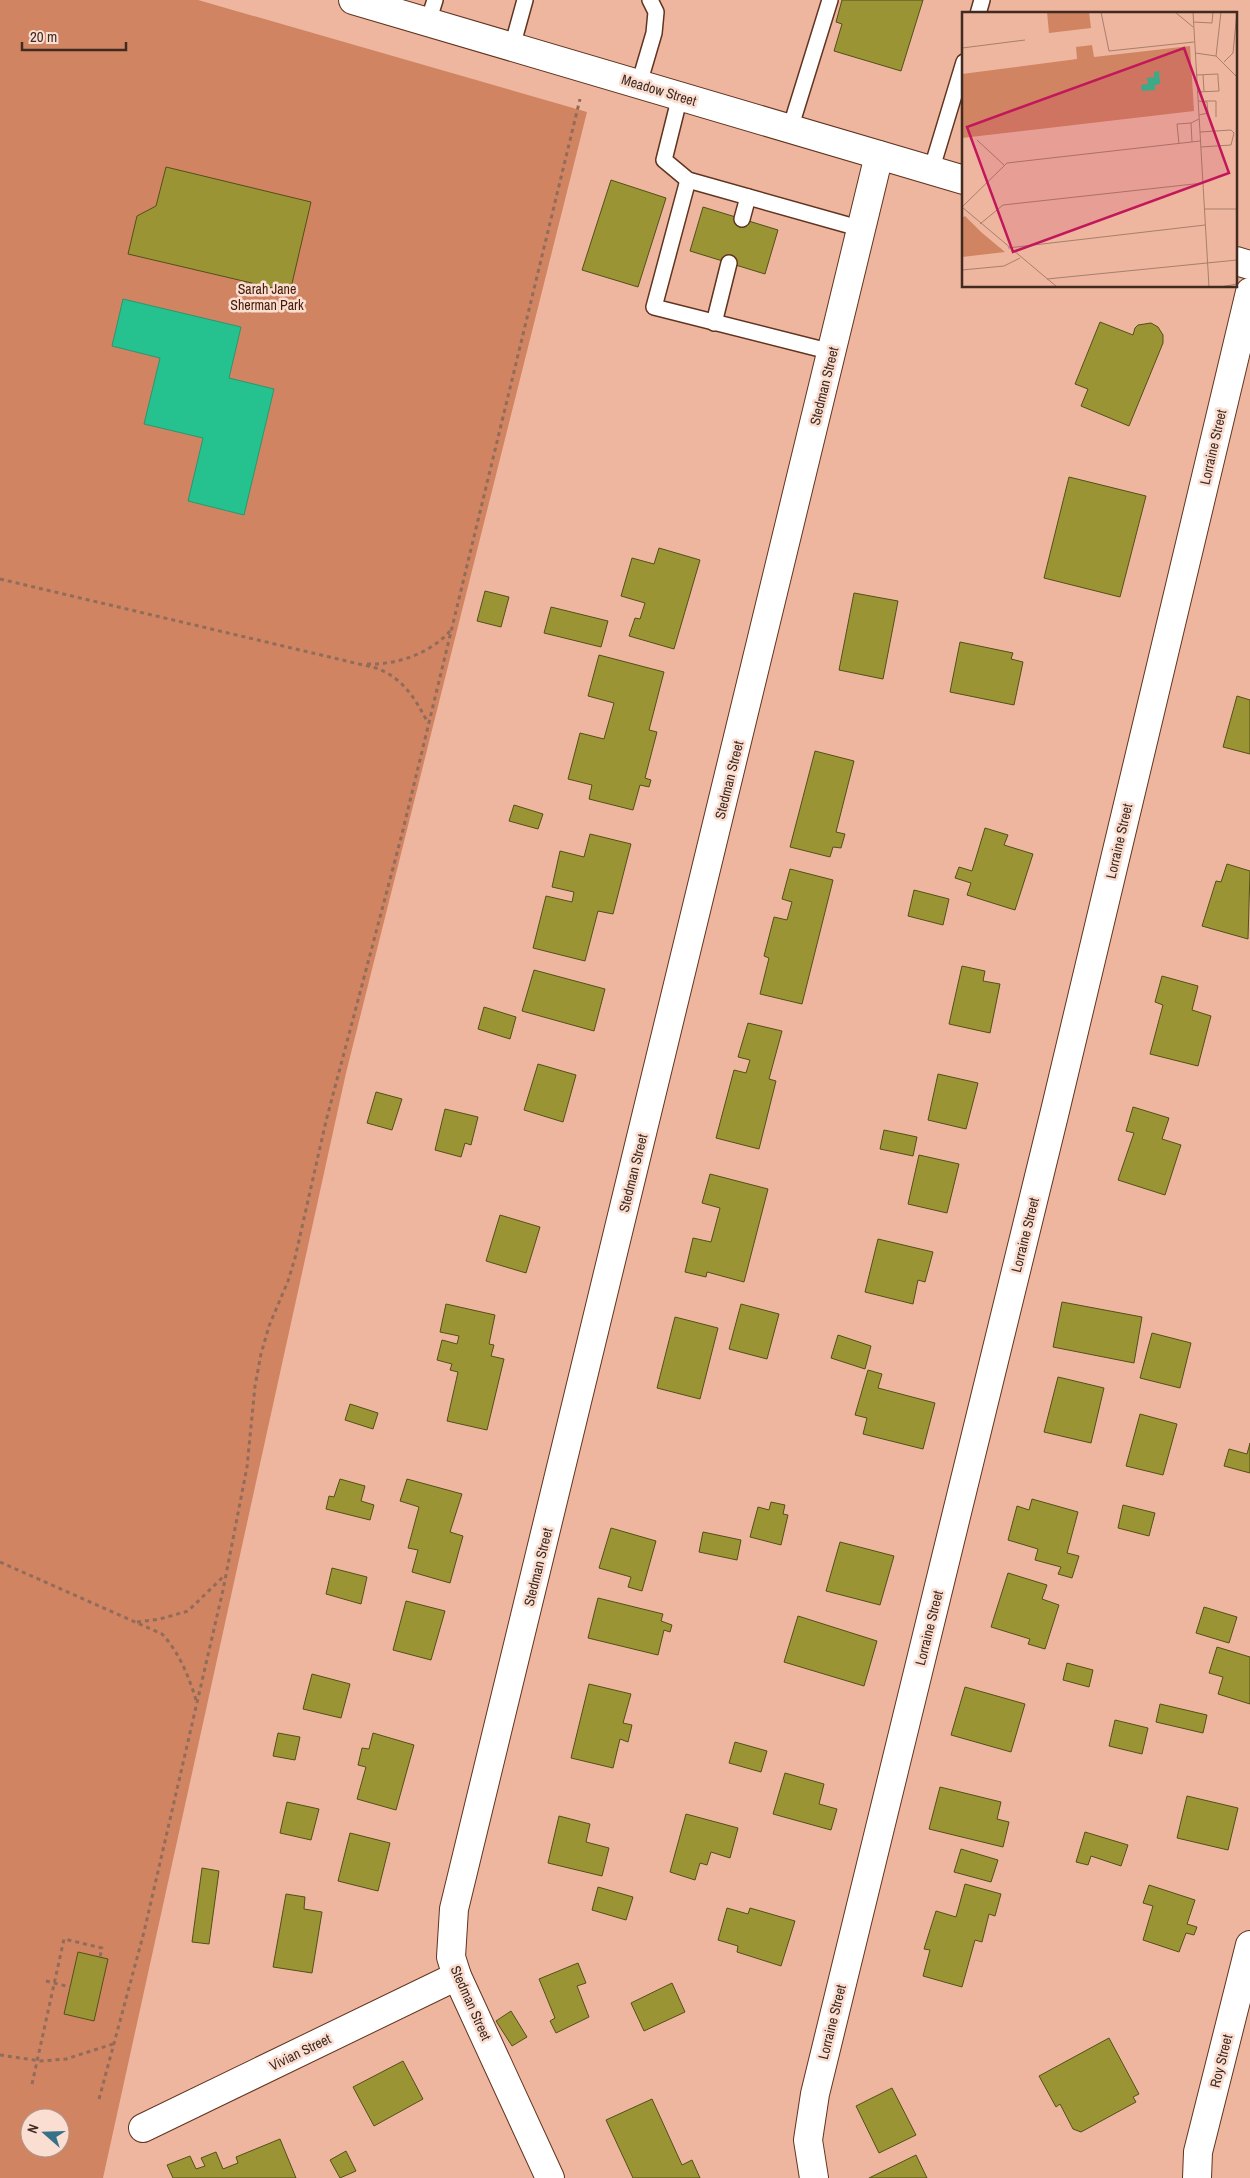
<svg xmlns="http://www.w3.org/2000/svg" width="1250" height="2178" viewBox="0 0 1250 2178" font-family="'Archivo Narrow',sans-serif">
  <rect width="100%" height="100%" fill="#eeb69e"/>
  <path fill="#d08462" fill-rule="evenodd" d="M0 0H198L587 112 346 1073 103 2178H0ZM30 2118H60V2148H30Z"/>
  <path fill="#25c28f" stroke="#2d956e" d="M123 299 241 327 229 378 274 389 244 515 188 501 203 438 144 424 160 358 112 346Z"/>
  <g fill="#9b9434" stroke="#534f19">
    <path d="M842 0H923L901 71 834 51 842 24 836 22Z"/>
    <path d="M166 167 311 202 290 292 128 254 137 216 156 206Z"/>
    <path d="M611 180 666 198 638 287 582 270Z"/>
    <path d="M703 207 778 230 765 274 690 251Z"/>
    <path d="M1100 322 1133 335 1135 328 1138 325 1151 323 1158 327 1163 335V343L1129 426 1081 406 1088 389 1075 384Z"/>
    <path d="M1069 477 1146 496 1120 597 1044 578Z"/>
    <path d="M659 548 700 560 674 649 629 636 635 618 640 619 645 603 621 596 632 558 654 564Z"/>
    <path d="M485 591 509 597 501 627 477 621Z"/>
    <path d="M854 593 898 601 883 679 839 670Z"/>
    <path d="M551 607 608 621 601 647 544 633Z"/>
    <path d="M960 642 1013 653 1011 659 1023 662 1014 705 950 692Z"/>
    <path d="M599 655 664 672 649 730 657 732 645 778 651 780 649 787 640 785 633 810 589 799 592 785 568 779 580 733 604 739 614 703 588 696Z"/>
    <path d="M1237 696 1250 700V754L1223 747Z"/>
    <path d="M815 751 854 761 836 832 845 834 841 848 833 847 830 857 790 847Z"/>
    <path d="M514 805 543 814 538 829 509 821Z"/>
    <path d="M985 828 1008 835 1004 845 1033 854 1015 910 967 895 971 883 955 878 959 867 972 871Z"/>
    <path d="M590 834 631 844 613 914 598 911 585 961 533 948 546 896 572 902 574 892 552 887 560 851 584 857Z"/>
    <path d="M1227 864 1250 871 1248 939 1202 926 1216 881 1221 882Z"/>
    <path d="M790 869 833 880 802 1004 760 994 769 958 764 956 774 917 787 920 792 902 782 899Z"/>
    <path d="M914 890 949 899 943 925 908 916Z"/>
    <path d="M962 966 985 971 983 981 1000 984 990 1033 949 1024Z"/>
    <path d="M534 970 605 989 594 1031 522 1011Z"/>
    <path d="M1162 976 1198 986 1192 1010 1211 1016 1198 1066 1150 1054 1163 1005 1155 1002Z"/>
    <path d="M484 1007 516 1017 510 1039 478 1029Z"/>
    <path d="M748 1023 782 1031 769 1079 776 1081 759 1149 716 1138 734 1070 746 1073 750 1060 738 1057Z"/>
    <path d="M538 1064 576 1075 563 1122 524 1110Z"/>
    <path d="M938 1074 978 1083 966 1129 928 1120Z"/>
    <path d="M376 1092 402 1099 392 1130 367 1123Z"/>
    <path d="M1133 1107 1169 1118 1162 1139 1181 1145 1165 1195 1118 1180 1134 1133 1126 1131Z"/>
    <path d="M445 1109 478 1117 471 1145 465 1143 461 1157 435 1150Z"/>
    <path d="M884 1130 917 1137 913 1156 880 1149Z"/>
    <path d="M919 1155 959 1164 947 1213 908 1204Z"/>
    <path d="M710 1174 768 1189 744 1282 707 1272 706 1277 685 1272 693 1238 711 1242 720 1208 702 1203Z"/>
    <path d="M500 1215 540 1227 526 1273 486 1261Z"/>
    <path d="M878 1239 933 1252 925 1282 918 1280 913 1304 865 1292Z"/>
    <path d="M1062 1302 1142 1317 1134 1363 1053 1347Z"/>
    <path d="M446 1304 495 1315 489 1344 494 1345 491 1356 504 1359 487 1430 447 1421 458 1372 450 1370 452 1364 437 1360 442 1340 457 1344 459 1336 440 1332Z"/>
    <path d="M741 1304 779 1314 767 1359 729 1349Z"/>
    <path d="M675 1317 718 1328 700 1399 657 1388Z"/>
    <path d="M1152 1333 1191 1343 1180 1388 1140 1378Z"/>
    <path d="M838 1335 871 1346 865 1369 831 1358Z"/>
    <path d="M868 1370 882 1374 878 1388 935 1403 923 1449 863 1434 867 1418 855 1415Z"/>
    <path d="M1058 1377 1104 1388 1091 1443 1044 1432Z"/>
    <path d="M350 1404 378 1413 373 1429 345 1420Z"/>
    <path d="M1140 1414 1177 1424 1163 1475 1126 1466Z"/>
    <path d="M1250 1443V1473L1224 1466 1229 1449 1247 1454Z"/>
    <path d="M340 1479 365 1486 361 1501 374 1505 370 1520 326 1509 329 1496 334 1497Z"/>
    <path d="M407 1479 462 1494 450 1532 463 1536 450 1583 412 1572 418 1550 408 1548 419 1507 400 1501Z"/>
    <path d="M1032 1499 1078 1512 1067 1553 1079 1556 1072 1578 1058 1574 1061 1567 1035 1560 1038 1549 1008 1540 1017 1506 1029 1510Z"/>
    <path d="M771 1502 785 1505 783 1514 788 1515 781 1545 750 1537 758 1507 769 1510Z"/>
    <path d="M1123 1505 1155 1513 1149 1536 1118 1528Z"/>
    <path d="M611 1528 656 1541 642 1591 628 1587 631 1577 599 1568Z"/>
    <path d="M703 1532 741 1540 737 1560 699 1552Z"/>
    <path d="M840 1542 894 1556 880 1605 826 1591Z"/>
    <path d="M332 1568 367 1577 361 1604 326 1594Z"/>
    <path d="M1008 1573 1047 1585 1042 1599 1059 1605 1045 1649 1028 1644 1030 1639 991 1627Z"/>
    <path d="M598 1598 663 1614 661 1621 672 1625 670 1632 664 1630 658 1655 588 1638Z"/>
    <path d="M406 1601 445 1611 431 1660 393 1650Z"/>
    <path d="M1204 1607 1237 1617 1229 1643 1196 1633Z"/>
    <path d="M798 1616 877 1641 864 1686 784 1662Z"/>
    <path d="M1217 1647 1250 1657V1704L1218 1694 1223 1677 1209 1673Z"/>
    <path d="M1067 1663 1093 1670 1089 1687 1063 1680Z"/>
    <path d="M312 1674 350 1684 341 1718 303 1709Z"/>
    <path d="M589 1684 631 1694 623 1723 632 1725 628 1742 620 1739 613 1768 571 1758Z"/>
    <path d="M965 1687 1025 1704 1011 1752 951 1735Z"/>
    <path d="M1160 1704 1207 1715 1203 1733 1156 1722Z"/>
    <path d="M1115 1720 1148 1728 1142 1754 1109 1746Z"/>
    <path d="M278 1733 300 1737 295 1760 273 1756Z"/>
    <path d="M373 1733 414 1745 396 1810 357 1799 366 1767 358 1765 362 1748 369 1749Z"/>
    <path d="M735 1742 767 1751 761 1772 729 1763Z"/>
    <path d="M785 1773 824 1784 819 1804 837 1809 831 1830 773 1814Z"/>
    <path d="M940 1787 1001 1802 997 1819 1009 1822 1003 1847 929 1829Z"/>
    <path d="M1187 1796 1238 1808 1228 1850 1177 1838Z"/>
    <path d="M287 1802 319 1809 311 1840 280 1833Z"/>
    <path d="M686 1814 738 1828 730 1858 711 1852 707 1865 700 1863 695 1880 670 1872Z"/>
    <path d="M559 1816 590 1824 586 1842 609 1848 602 1876 548 1863Z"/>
    <path d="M1085 1832 1128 1845 1121 1866 1091 1856 1088 1865 1076 1862Z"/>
    <path d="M350 1833 390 1843 378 1891 338 1881Z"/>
    <path d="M961 1849 998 1860 991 1882 954 1872Z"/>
    <path d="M202 1868 219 1871 209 1944 192 1942Z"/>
    <path d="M965 1884 1001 1894 995 1916 989 1914 982 1942 975 1940 962 1987 923 1976 930 1950 924 1949 936 1911 956 1917Z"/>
    <path d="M1149 1885 1195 1900 1187 1924 1197 1927 1194 1935 1186 1933 1179 1952 1143 1940 1153 1906 1143 1903Z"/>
    <path d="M598 1887 633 1897 626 1920 592 1910Z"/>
    <path d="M286 1894 305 1897 304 1909 322 1912 312 1973 273 1967Z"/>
    <path d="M727 1908 748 1914 750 1908 795 1921 781 1966 737 1952 738 1946 718 1940Z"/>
    <path d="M78 1952 108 1959 94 2021 64 2014Z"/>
    <path d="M578 1963 586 1983 577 1986 589 2017 556 2033 550 2021 555 2018 539 1979Z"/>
    <path d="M672 1983 685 2012 644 2031 631 2003Z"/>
    <path d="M511 2011 527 2037 512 2046 496 2021Z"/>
    <path d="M1109 2038 1139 2094 1133 2097 1136 2102 1081 2132 1073 2129 1060 2104 1056 2107 1039 2076Z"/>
    <path d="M403 2061 423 2099 374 2126 353 2087Z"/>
    <path d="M892 2088 916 2135 879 2153 856 2106Z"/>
    <path d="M652 2099 682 2165 692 2160 700 2178H633L606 2120Z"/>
    <path d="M280 2139 296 2178H173L167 2165 190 2156 196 2169 205 2166 201 2158 216 2152 223 2169 238 2163 236 2157Z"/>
    <path d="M346 2151 356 2171 340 2178 330 2160Z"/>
    <path d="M916 2155 927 2178H869Z"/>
  </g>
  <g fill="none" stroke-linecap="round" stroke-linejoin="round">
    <defs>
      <g id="service">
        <path d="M978 14 982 0"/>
        <path d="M428 22 435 0"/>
        <path d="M512 47 525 0"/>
        <path d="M639 84 654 33 656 12 650 0"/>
        <path d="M680 96 664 160 688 180 862 229"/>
        <path d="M790 129 830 0"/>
        <path d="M931 171 964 62"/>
        <path d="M688 180 654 307 832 352"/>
        <path d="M742 219 748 197"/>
        <path d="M714 323 729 263"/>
      </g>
      <g id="minor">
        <path d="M143 2128 457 1976"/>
        <path d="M550 2178 457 1976 451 1957 454 1909 879 155"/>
        <path d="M814 2178 808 2140 815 2094 1055 1111 1250 292"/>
        <path d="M1197 2178 1198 2152 1250 1945"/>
      </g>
      <g id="secondary">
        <path d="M353 0 964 180"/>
        <path d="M1236 261 1250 265"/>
      </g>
    </defs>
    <use href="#service" stroke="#61341f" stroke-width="18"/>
    <use href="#minor" stroke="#61341f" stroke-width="30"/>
    <use href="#secondary" stroke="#61341f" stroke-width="30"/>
    <g stroke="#926c5b" stroke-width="3" stroke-dasharray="4 4" stroke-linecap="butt">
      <path d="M0 579 376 668C403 678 415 698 428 723"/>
      <path d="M367 664C398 665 431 653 451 630"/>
      <path d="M0 1562 162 1634C179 1652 189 1677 196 1700"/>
      <path d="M137 1622 160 1619 188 1611 225 1575"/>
      <path d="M46 1981 70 1987"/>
      <path d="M0 2055 41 2061 66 2059 113 2044"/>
      <path d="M32 2084 64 1939 102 1948 100 1957"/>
      <path d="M99 2099 144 1932 223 1590 247 1467 255 1386 261 1354 269 1326 288 1281 295 1258 326 1121 402 834 580 99"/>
    </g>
    <use href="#service" stroke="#fff" stroke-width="15"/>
    <use href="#minor" stroke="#fff" stroke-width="28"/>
    <use href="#secondary" stroke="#fff" stroke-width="28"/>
  </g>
  <g text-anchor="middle" stroke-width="5" stroke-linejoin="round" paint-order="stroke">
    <g font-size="14" fill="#412b21" stroke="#fbded2">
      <text transform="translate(659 90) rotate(17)" y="5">Meadow Street</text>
      <text transform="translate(824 386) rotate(-76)" y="5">Stedman Street</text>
      <text transform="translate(1213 447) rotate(-77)" y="5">Lorraine Street</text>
      <text transform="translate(729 780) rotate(-76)" y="5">Stedman Street</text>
      <text transform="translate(1119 841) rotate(-77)" y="5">Lorraine Street</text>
      <text transform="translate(633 1173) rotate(-76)" y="5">Stedman Street</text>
      <text transform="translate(1025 1235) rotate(-76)" y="5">Lorraine Street</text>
      <text transform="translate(538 1567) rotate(-76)" y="5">Stedman Street</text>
      <text transform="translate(929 1628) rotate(-76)" y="5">Lorraine Street</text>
      <text transform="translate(471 2003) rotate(66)" y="5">Stedman Street</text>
      <text transform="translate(832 2022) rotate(-76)" y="5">Lorraine Street</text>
      <text transform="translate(300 2052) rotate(-26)" y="5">Vivian Street</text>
      <text transform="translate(1221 2061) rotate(-76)" y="5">Roy Street</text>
    </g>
    <g font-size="14" fill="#451c07" stroke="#fbded2">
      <text x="267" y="294">Sarah Jane<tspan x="267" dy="16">Sherman Park</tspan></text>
    </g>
  </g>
  <g transform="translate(962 12)">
    <rect width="275" height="275" fill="#eeb69e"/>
    <path d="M85 0H127L129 16 87 21ZM130 33 132 45 228 34 232 99 0 126V62L115 47 114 35ZM3 204 19 220 43 240 0 245V206Z" fill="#d08462"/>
    <path d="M197 59 198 72 193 73V78L180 79 179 73 186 72 185 66 192 65V60Z" fill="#25c28f"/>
    <path fill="none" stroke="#a97e6c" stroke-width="1" d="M139 0 147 39 232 30M213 0 231 15M231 0 247 275M231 10 250 11 251 0M0 36 63 28M233 41 254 44 275 65M254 44 259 0M262 50 271 41 275 0M234 63 256 62V66L257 79 235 80M241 63 242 79M236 89 245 90 246 101 237 103M243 89H254V105M238 120 269 118 272 121 269 133 239 135M15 128 42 153M230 130 229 111 237 107M217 132 215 112 229 111M0 195 45 151 238 129M0 195 95 275M242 197H275M18 212 41 193 241 171M46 236 243 213M0 258 42 254 58 246M85 267 275 248M258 275 275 272"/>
    <path fill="#c2185b" fill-opacity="0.15" stroke="#c2185b" stroke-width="2.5" d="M222 36 267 161 51 240 5 115Z"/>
    <rect width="275" height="275" fill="none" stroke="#412b21" stroke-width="2.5"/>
  </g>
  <g transform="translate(45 2133) rotate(290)"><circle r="24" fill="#fbded2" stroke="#b1968b"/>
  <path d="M0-4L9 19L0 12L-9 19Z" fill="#357289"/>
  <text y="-8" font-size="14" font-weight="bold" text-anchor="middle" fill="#412b21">N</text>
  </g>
  <path d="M22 42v8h104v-8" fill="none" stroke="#412b21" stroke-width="2.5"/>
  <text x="30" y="42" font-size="15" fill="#412b21" stroke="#fbded2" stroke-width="4" paint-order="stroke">20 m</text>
</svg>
